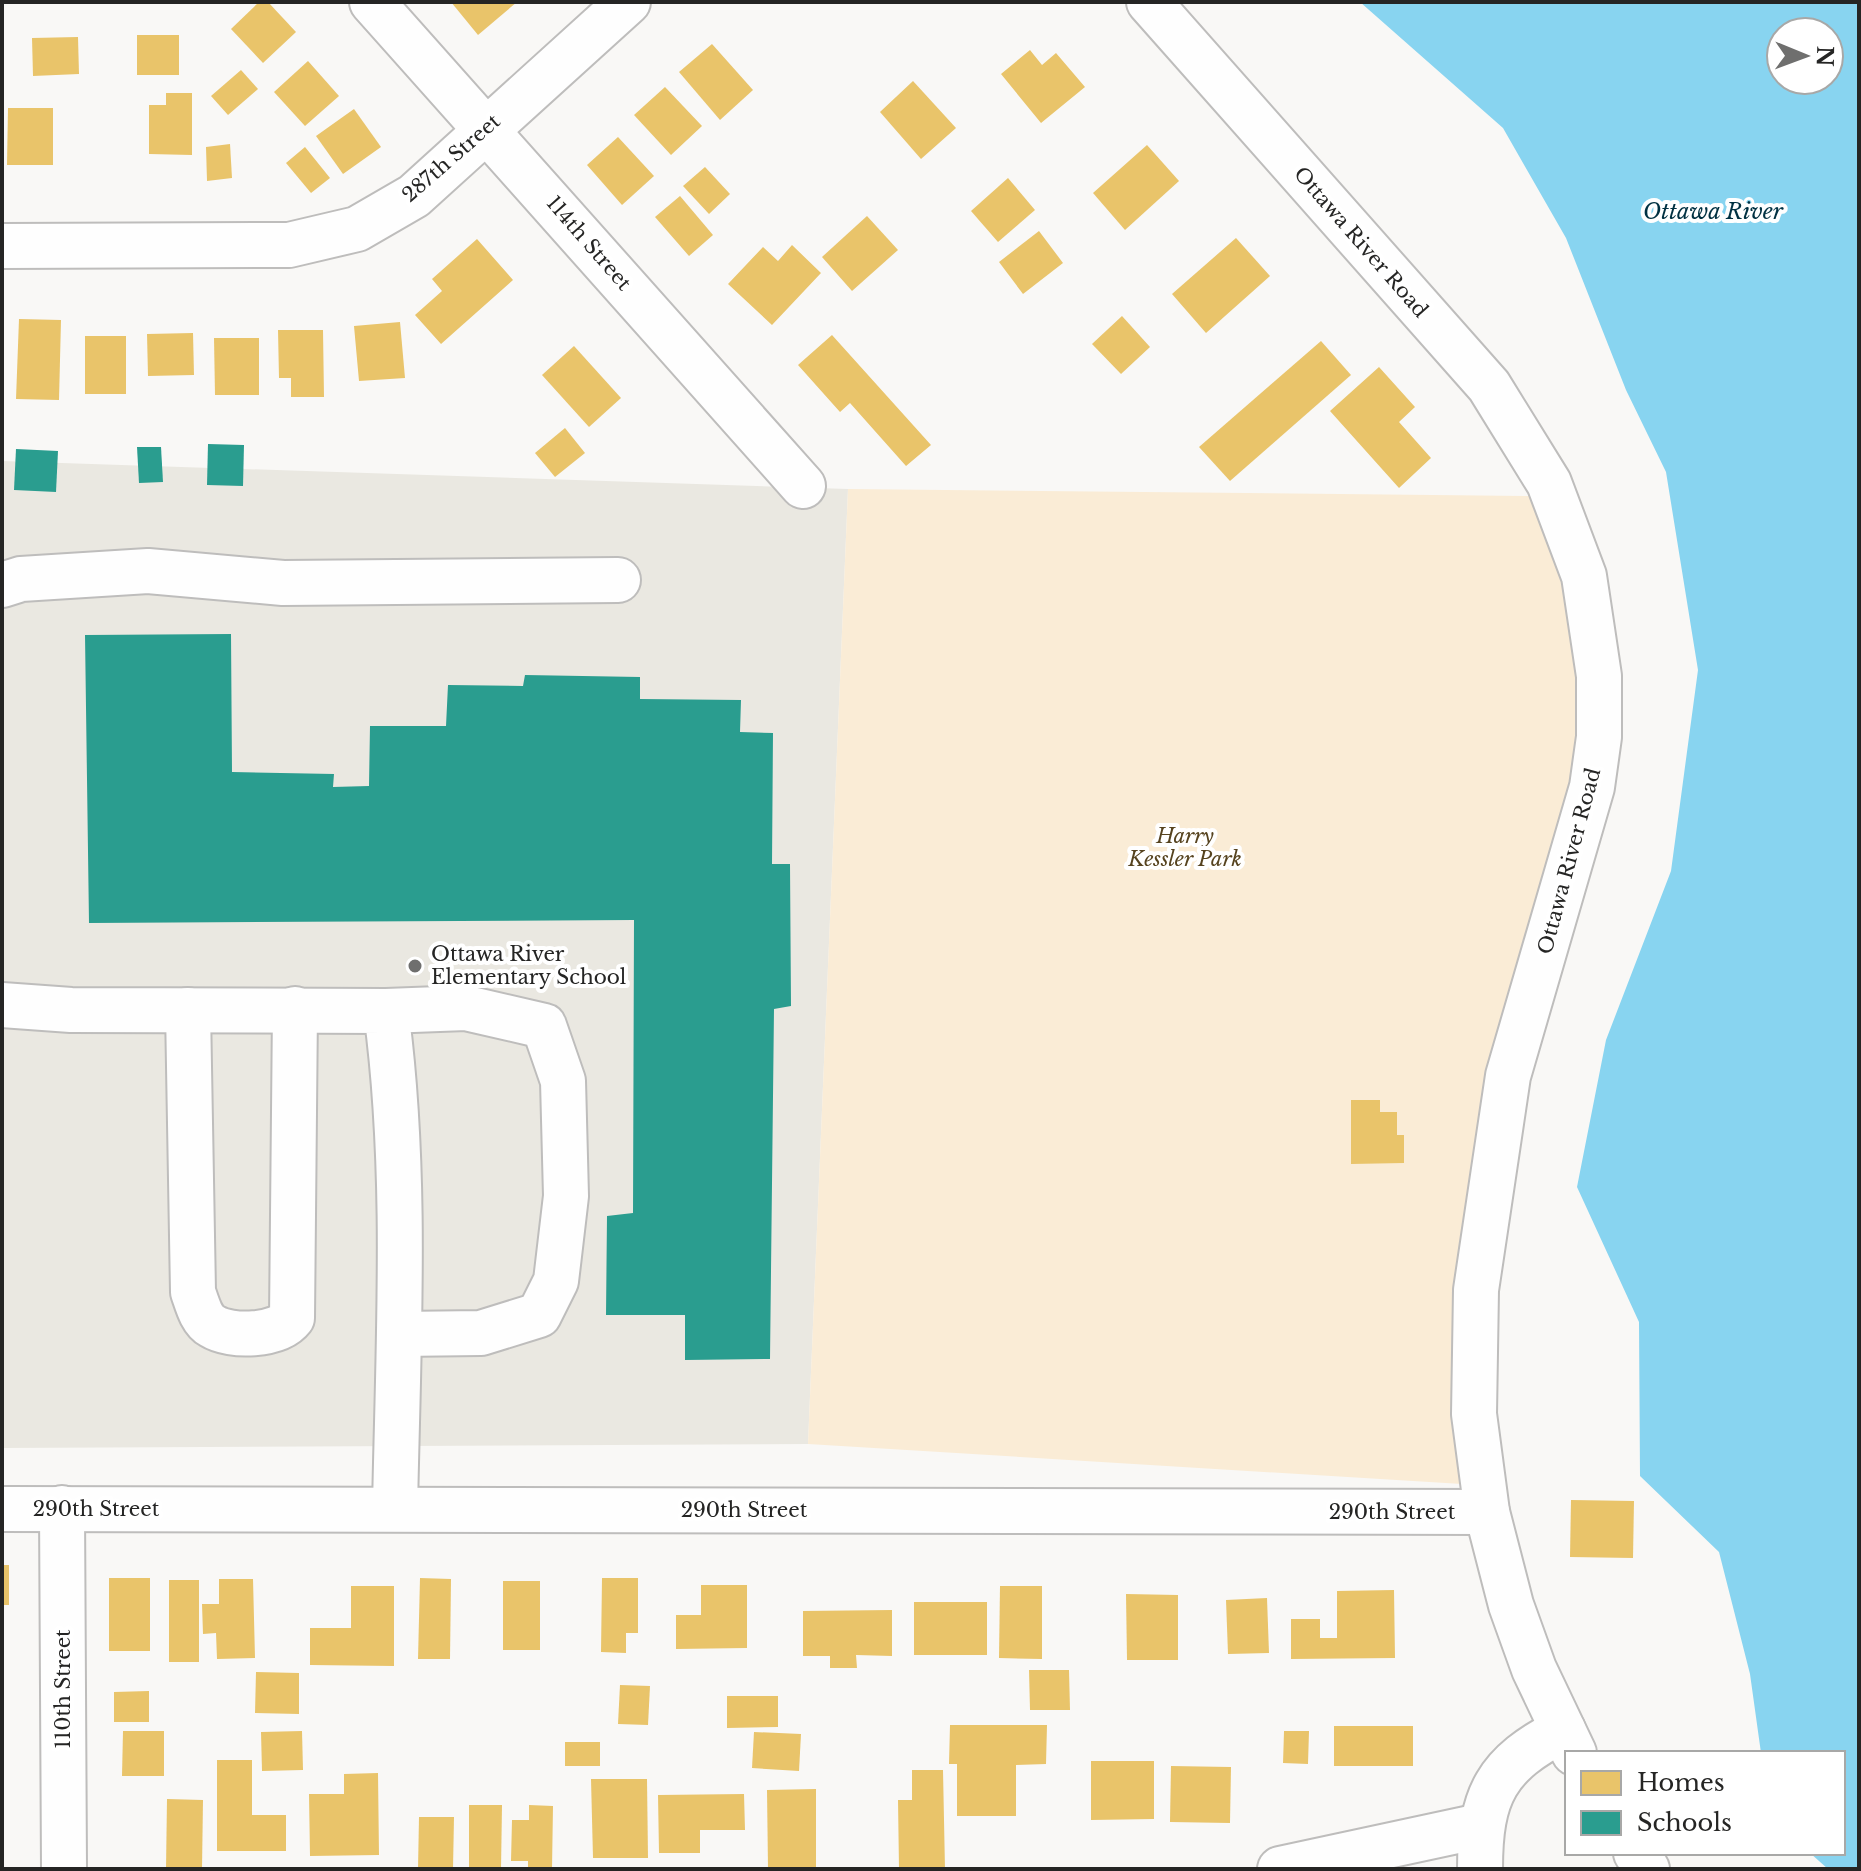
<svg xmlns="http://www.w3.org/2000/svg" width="1861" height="1871" viewBox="0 0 1861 1871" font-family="'Libre Baskerville',serif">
  <rect width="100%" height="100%" fill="#f9f8f6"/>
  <path fill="#eae8e1" d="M2 461 848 489 808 1444 2 1448Z"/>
  <path fill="#faecd6" d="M848 489 1532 496 1552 533 1575 622 1579 717 1576 765 1553 857 1503 1013 1475 1145 1458 1282 1462 1484 808 1444Z"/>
  <path fill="#88d4f0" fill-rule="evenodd" d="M1360 2H1859V1869H1828L1810 1853H1843V1753H1761L1750 1674 1719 1552 1640 1476 1639 1322 1577 1187 1606 1040 1671 871 1698 670 1666 472 1626 390 1566 238 1503 128ZM1781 32H1829V80H1781Z"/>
  <g fill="#e9c46a">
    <path d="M259 2H268L296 32 263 63 231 29Z"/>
    <path d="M451 2H517L478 35Z"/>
    <rect x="137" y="35" width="42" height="40"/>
    <path d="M78 37 79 74 33 76 32 38Z"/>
    <path d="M712 44 753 90 720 120 679 72Z"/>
    <path d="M1030 50 1042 65 1056 53 1085 87 1041 123 1001 74Z"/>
    <path d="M308 61 339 96 305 126 274 92Z"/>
    <path d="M241 70 258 89 228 115 211 96Z"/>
    <path d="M913 81 956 128 921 159 880 112Z"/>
    <path d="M665 87 702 126 671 155 634 115Z"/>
    <path d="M166 93H192V155L149 154V105H166Z"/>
    <path d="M8 108H53V165H7Z"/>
    <path d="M354 109 381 147 343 174 316 136Z"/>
    <path d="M618 137 654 176 622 205 587 165Z"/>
    <path d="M230 144 232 178 207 181 206 147Z"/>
    <path d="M1147 145 1179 181 1125 230 1093 193Z"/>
    <path d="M305 147 330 178 311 193 286 163Z"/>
    <path d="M705 167 730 194 709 214 683 186Z"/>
    <path d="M1008 178 1035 210 998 242 971 211Z"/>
    <path d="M680 196 713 235 689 256 655 217Z"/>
    <path d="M867 216 898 250 852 291 822 257Z"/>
    <path d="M1039 231 1063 263 1023 294 999 262Z"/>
    <path d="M1236 238 1270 276 1206 333 1172 294Z"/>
    <path d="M477 239 513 280 441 344 415 315 442 291 432 279Z"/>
    <path d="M792 245 821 273 772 325 728 284 763 247 778 261Z"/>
    <path d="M1122 316 1150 347 1121 374 1092 344Z"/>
    <path d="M19 319 61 320 59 400 16 399Z"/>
    <path d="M400 322 405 378 359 381 354 326Z"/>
    <path d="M278 330H323L324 397H291V378H279Z"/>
    <path d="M193 333 194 375 148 376 147 334Z"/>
    <path d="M832 335 931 445 906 466 850 403 840 412 798 365Z"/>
    <rect x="85" y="336" width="41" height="58"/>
    <path d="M214 338H259V395H215Z"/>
    <path d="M1321 341 1351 375 1230 481 1199 447Z"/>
    <path d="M574 346 621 398 589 427 542 375Z"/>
    <path d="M1379 367 1415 407 1399 422 1431 458 1399 488 1330 411Z"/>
    <path d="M565 428 585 453 555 477 535 453Z"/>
    <path d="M1351 1100H1380V1112H1397V1135H1404V1163L1351 1164Z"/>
    <path d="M1571 1500 1634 1501 1633 1558 1570 1557Z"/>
    <rect x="2" y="1565" width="7" height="40"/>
    <rect x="109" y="1578" width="41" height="73"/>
    <path d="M420 1578 451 1579 450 1659H418Z"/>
    <path d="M602 1578H638V1633H626V1653L601 1652Z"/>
    <path d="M219 1579H253L255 1658 217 1659 216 1633 203 1634 202 1604H219Z"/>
    <rect x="169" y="1580" width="30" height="82"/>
    <rect x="503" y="1581" width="37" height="69"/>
    <path d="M701 1585H747V1648L676 1649V1615H701Z"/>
    <path d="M351 1586H394V1666L310 1665V1628H351Z"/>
    <path d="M1000 1586H1042V1659L999 1658Z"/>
    <path d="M1394 1590 1395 1658 1291 1659V1619H1320V1638H1337V1591Z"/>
    <path d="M1126 1594 1178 1595V1660H1127Z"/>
    <path d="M1267 1598 1269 1653 1228 1654 1226 1600Z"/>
    <rect x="914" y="1602" width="73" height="53"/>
    <path d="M892 1610V1656L856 1655 857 1668H830V1656H803V1611Z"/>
    <path d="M1029 1670H1069L1070 1710H1030Z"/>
    <path d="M256 1672 299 1673V1714L255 1713Z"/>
    <path d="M620 1685 650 1686 648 1725 618 1724Z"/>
    <path d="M149 1691V1722H114V1692Z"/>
    <path d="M727 1696H778V1727L727 1728Z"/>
    <path d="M950 1725H1047L1046 1764 1016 1765V1816H957V1764H949Z"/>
    <rect x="1334" y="1726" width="79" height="40"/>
    <path d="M123 1731H164V1776H122Z"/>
    <path d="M302 1731 303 1770 262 1771 261 1732Z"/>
    <path d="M1284 1731H1309L1308 1764 1283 1763Z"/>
    <path d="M754 1732 801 1734 799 1771 752 1768Z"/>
    <rect x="565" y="1742" width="35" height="24"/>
    <path d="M217 1760H252V1815H286V1851H217Z"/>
    <path d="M1091 1761H1154V1819L1091 1820Z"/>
    <path d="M1171 1766 1231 1767 1230 1823 1170 1822Z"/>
    <path d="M912 1770H943L945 1869H899L898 1800H912Z"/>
    <path d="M378 1773 379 1855 310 1856 309 1794H344V1774Z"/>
    <path d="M591 1779H647L648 1858H593Z"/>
    <path d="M816 1789V1869H768L767 1790Z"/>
    <path d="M744 1794 745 1830H700V1853H659L658 1795Z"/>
    <path d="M167 1799 203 1800 202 1869H166Z"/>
    <path d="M469 1805H502L501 1869H469Z"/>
    <path d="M529 1805 553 1806 552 1869H528V1861H511L512 1820H529Z"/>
    <path d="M419 1817H454L453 1869H418Z"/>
  </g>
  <g fill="#2a9d8f">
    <path d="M208 444 244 445 243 486 207 485Z"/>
    <path d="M137 447H161L163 482 139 483Z"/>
    <path d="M16 449 58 451 56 492 14 490Z"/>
    <path d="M231 634 232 772 334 774 333 787 369 786 370 726H446L448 685 523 686 525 675 640 677V699L741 700 740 732 773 733 772 864H790L791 1006 774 1009 770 1359 685 1360V1315H606L607 1216 633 1213 634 920 89 923 85 635Z"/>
  </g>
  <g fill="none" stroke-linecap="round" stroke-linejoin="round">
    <defs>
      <g id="minor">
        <path d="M372 2 803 486"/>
        <path d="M1149 2 1489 386 1549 483 1584 576 1599 676V737L1592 787 1508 1076 1476 1290 1474 1414 1487 1512 1511 1605 1534 1669 1574 1753"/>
        <path d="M2 246 289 245 357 229 414 196 628 2"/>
        <path d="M2 585 21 579 148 571 283 583 618 580"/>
        <path d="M2 1005 71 1010 386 1011C408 1173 398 1346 395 1509"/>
        <path d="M188 1010 193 1292C197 1303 201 1320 212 1326 231 1338 278 1336 292 1318L295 1009"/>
        <path d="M386 1011 466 1008 544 1026 563 1081 566 1196 556 1281 539 1315 481 1333 399 1334"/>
        <path d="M62 1508 64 1869"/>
        <path d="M2 1509 1487 1512"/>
        <path d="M1636 1853 1647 1869"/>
        <path d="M1280 1869 1480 1826"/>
        <path d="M1480 1869C1480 1795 1496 1764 1563 1730"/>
      </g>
    </defs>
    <use href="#minor" stroke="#bebdbc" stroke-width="48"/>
    <use href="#minor" stroke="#fefefe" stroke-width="44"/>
  </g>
  <circle fill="#6f6f6e" stroke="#fff" stroke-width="3" cx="415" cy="966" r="8"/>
  <g text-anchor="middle" stroke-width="8" stroke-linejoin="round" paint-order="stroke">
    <g font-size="20" fill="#252524" stroke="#fff">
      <text transform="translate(451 158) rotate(-41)" y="7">287th Street</text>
      <text transform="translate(1361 242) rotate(49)" y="7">Ottawa River Road</text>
      <text transform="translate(589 243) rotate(49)" y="7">114th Street</text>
      <text transform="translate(1569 861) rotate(-75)" y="7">Ottawa River Road</text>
      <text x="96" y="1516">290th Street</text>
      <text x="744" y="1517">290th Street</text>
      <text x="1392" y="1519">290th Street</text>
      <text transform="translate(63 1689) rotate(-90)" y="7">110th Street</text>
    </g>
    <g font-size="20" font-style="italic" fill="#56431f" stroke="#fff">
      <text x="1185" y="843">Harry<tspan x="1185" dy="23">Kessler Park</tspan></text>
    </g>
    <g font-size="20" fill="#252524" stroke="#fff" text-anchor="start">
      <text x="431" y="961">Ottawa River<tspan x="431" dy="23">Elementary School</tspan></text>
    </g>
    <g font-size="22" font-style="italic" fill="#003142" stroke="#fff">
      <text x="1713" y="219">Ottawa River</text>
    </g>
  </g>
  <rect width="1861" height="1871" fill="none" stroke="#252524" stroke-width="8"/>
  <rect x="1565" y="1751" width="280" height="104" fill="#ffffff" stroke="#a8a8a7" stroke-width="2"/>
  <rect x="1581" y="1771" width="40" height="24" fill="#e9c46a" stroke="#a8a8a7" stroke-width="2"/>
  <text x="1637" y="1791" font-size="24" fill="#252524">Homes</text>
  <rect x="1581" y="1811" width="40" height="24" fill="#2a9d8f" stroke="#a8a8a7" stroke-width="2"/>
  <text x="1637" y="1831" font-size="24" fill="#252524">Schools</text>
  <g transform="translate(1805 56) rotate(91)"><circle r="38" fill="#ffffff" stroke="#a8a8a7" stroke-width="2"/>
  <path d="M0-6L14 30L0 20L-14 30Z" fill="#6f6f6e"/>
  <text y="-12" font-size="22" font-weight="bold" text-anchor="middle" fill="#252524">N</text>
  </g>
</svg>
